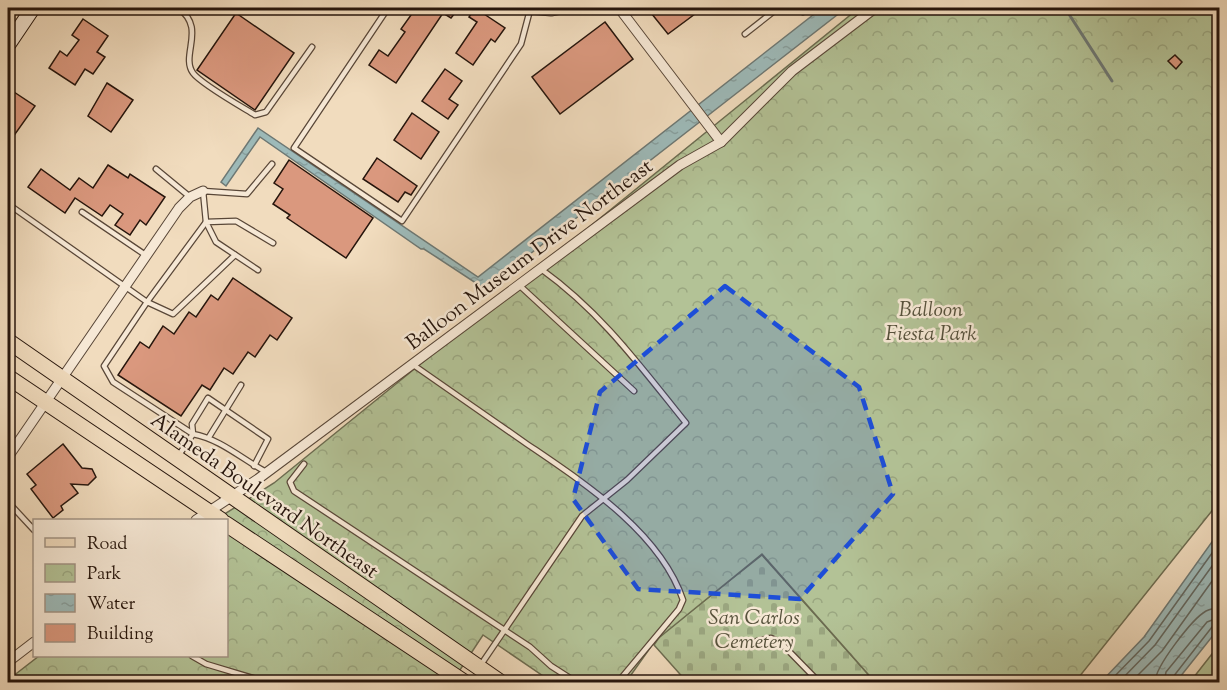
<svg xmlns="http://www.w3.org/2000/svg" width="1227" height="690" viewBox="0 0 1227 690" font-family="'Sorts Mill Goudy',serif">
  <defs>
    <pattern id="cemetery-stones" width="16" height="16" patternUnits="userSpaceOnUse" patternTransform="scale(1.5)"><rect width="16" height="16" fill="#b3c296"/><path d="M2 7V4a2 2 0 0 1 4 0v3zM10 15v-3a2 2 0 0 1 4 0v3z" fill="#9aa680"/></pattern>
    <pattern id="park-crowns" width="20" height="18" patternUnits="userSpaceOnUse" patternTransform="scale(1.5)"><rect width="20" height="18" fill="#b3c296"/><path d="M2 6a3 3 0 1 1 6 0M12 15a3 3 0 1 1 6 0" fill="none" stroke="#9aa680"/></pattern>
    <pattern id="water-ripples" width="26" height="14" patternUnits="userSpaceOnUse" patternTransform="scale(1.5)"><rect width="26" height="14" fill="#9dbab9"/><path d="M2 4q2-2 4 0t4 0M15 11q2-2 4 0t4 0" fill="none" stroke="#879f9e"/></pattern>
  </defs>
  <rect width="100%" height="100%" fill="#f1dcbe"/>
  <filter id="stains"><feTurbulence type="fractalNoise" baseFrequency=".00333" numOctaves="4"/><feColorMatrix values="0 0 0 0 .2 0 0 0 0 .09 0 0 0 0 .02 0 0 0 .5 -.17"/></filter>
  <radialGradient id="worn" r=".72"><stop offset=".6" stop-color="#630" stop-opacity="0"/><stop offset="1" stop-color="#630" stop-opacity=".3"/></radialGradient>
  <path fill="url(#cemetery-stones)" stroke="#6c6c51" stroke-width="1.5" d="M762 555 875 682H687L654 645 660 636Z"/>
  <g fill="url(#park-crowns)" stroke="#6c6c51" stroke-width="1.5">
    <path d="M859 8H1219V502L1075 682H875L762 554 655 641 626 682H552L483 635 452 682H8V680L39 656H226V520H215L274 483Z"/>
    <path d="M1219 645V682H1190Z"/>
  </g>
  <g fill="url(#water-ripples)" stroke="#6d7874" stroke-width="1.5">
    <path d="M822 8H846L485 289 424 249H421L260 137 226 186 221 182 258 128 478 277Z"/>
    <path d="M1219 532V628L1176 682H1101L1144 637Z"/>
  </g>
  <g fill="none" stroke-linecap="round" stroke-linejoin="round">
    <g stroke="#626862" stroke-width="1.5">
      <path d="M1109 682 1149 641 1220 542"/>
      <path d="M1119 682 1155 645 1220 555"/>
      <path d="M1131 682 1162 651 1220 570"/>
      <path d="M1155 682C1155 667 1192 619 1206 611 1210 609 1215 608 1220 608"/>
      <path d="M1164 682 1166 672 1207 622 1220 617"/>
      <path d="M1171 682 1173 677 1212 627 1220 624"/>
    </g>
    <path stroke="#6d7874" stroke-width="3" d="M1065 8 1112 81"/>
  </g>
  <g fill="#da987e" stroke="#26150c" stroke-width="1.5">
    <path d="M416 8H459L451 18 443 13 396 83 369 65 379 50 388 56 405 32 401 29Z"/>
    <path d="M475 8 505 28 495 42 491 39 473 65 456 53 477 22 469 17Z"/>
    <path d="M647 8H703L668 34Z"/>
    <path d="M236 13 294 53 255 110 197 70Z"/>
    <path d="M83 19 108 36 97 52 105 57 93 74 85 69 75 85 49 68 60 51 67 56 79 40 72 35Z"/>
    <path d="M605 22 633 59 560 114 532 77Z"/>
    <path d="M1175 55 1182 62 1176 69 1168 61Z"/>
    <path d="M445 69 462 81 449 99 458 105 448 119 422 101Z"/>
    <path d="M107 83 133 100 111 132 88 116Z"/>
    <path d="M14 92 35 106 8 144V102Z"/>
    <path d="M412 113 439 132 421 159 394 140Z"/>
    <path d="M377 158 417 186 411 195 405 192 398 202 363 179Z"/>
    <path d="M289 160 373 218 346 258 287 218 290 215 273 204 283 189 274 183Z"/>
    <path d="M108 165 128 178 130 174 165 197 146 225 140 220 130 235 115 225 123 214 110 205 102 216 75 198 65 213 28 187 41 169 70 190 79 178 93 188Z"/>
    <path d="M233 278 292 318 277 340 270 335 255 357 248 352 233 374 224 368 210 390 202 385 181 416 118 375 140 342 149 348 163 326 174 334 189 312 196 317 211 295 218 300Z"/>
    <path d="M63 444 82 468 92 469 96 477 88 485 71 484 78 493 61 506 63 510 53 518 31 489 36 485 27 474Z"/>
  </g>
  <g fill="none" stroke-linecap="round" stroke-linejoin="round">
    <defs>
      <g id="lane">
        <path d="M178 8C207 28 180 55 193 73 201 84 242 107 255 115L266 112 312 47"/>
        <path d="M388 8 294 148 402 221 521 44 530 10"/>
        <path d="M803 12 809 8"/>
        <path d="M745 34 778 8"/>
        <path d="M156 169 190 197"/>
        <path d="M8 204 147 302 206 222 203 191 247 194 272 164"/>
        <path d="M82 212 147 256"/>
        <path d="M258 270 216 242 206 222 236 221 273 243"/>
        <path d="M519 285 634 391"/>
        <path d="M412 364C449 390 487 416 524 442 581 481 660 531 683 600L679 609 618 682"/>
        <path d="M209 437 241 385"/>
        <path d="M179 455 193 434 113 382 104 366 147 302 173 314 235 255"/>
        <path d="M304 464 290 482 294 491 530 647 551 666 576 682"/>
        <path d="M254 466 268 439 208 398 192 424 193 434C220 439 242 459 266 472"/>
        <path d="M8 502 34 530"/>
        <path d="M757 641 771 638 781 643 819 682"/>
        <path d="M192 656 206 664 266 682"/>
        <path d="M480 666 582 516 627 480 686 423C640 366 602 313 541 269"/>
      </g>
      <g id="street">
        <path d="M520 8 551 11 565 8"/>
        <path d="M619 8 721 142"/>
        <path d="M8 457 179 208 190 197 203 191"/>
        <path d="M196 520 258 479 680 165 721 142 792 71 875 8"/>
        <path d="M8 662 34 642"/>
      </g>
      <path id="secondary" d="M8 45 33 8"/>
      <g id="primary">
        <path d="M8 341 500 682"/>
        <path d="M8 377 221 520"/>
        <path d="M226 524 464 682"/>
      </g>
    </defs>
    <use href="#lane" stroke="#594738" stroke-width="7"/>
    <use href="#street" stroke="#594738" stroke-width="11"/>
    <use href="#secondary" stroke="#26150c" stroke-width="16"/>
    <use href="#primary" stroke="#26150c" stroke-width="17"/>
    <use href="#lane" stroke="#f6e8d5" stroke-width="4.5"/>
    <use href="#street" stroke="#f6e8d5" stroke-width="9"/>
    <use href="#secondary" stroke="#f6e8d5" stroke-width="14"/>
    <use href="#primary" stroke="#f1dcbe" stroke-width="15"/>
  </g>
  <path fill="#1d4ed8" fill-opacity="0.2" stroke="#1d4ed8" stroke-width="4.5" stroke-dasharray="12 8" stroke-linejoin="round" d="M725 286 859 387 893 494 800 599 638 589 573 499 600 392Z"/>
  <g text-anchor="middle" stroke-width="5" stroke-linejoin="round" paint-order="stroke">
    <g font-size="21" fill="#26150c" stroke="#f6e8d5">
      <text transform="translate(529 254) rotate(-37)" y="7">Balloon Museum Drive Northeast</text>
      <text transform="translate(265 495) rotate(35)" y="7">Alameda Boulevard Northeast</text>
    </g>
    <g font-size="21" font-style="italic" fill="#57523c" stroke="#f6e8d5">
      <text x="931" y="316">Balloon<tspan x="931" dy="24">Fiesta Park</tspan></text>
      <text x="754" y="624">San Carlos<tspan x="754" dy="24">Cemetery</tspan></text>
    </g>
  </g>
  <rect width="1227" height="690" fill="none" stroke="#f1dcbe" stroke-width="30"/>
  <rect x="9" y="9" width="1209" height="672" fill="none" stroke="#26150c" stroke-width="3"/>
  <rect x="15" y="15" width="1197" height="660" fill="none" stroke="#26150c" stroke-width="1.5"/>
  <rect x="33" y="519" width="195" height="138" fill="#f6e8d5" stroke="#a39485" stroke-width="1.5"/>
  <rect x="45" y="538" width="30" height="9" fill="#f1dcbe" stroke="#a39485" stroke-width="1.5"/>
  <text x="87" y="549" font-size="18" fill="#26150c">Road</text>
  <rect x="45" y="564" width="30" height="18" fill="url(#park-crowns)" stroke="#a39485" stroke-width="1.5"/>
  <text x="87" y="579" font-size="18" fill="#26150c">Park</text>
  <rect x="45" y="594" width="30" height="18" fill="url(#water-ripples)" stroke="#a39485" stroke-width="1.5"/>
  <text x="87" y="609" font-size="18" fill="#26150c">Water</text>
  <rect x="45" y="624" width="30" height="18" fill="#da987e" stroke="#a39485" stroke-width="1.5"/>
  <text x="87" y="639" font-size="18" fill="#26150c">Building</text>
  <rect width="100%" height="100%" filter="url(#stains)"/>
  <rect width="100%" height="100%" fill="url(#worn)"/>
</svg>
